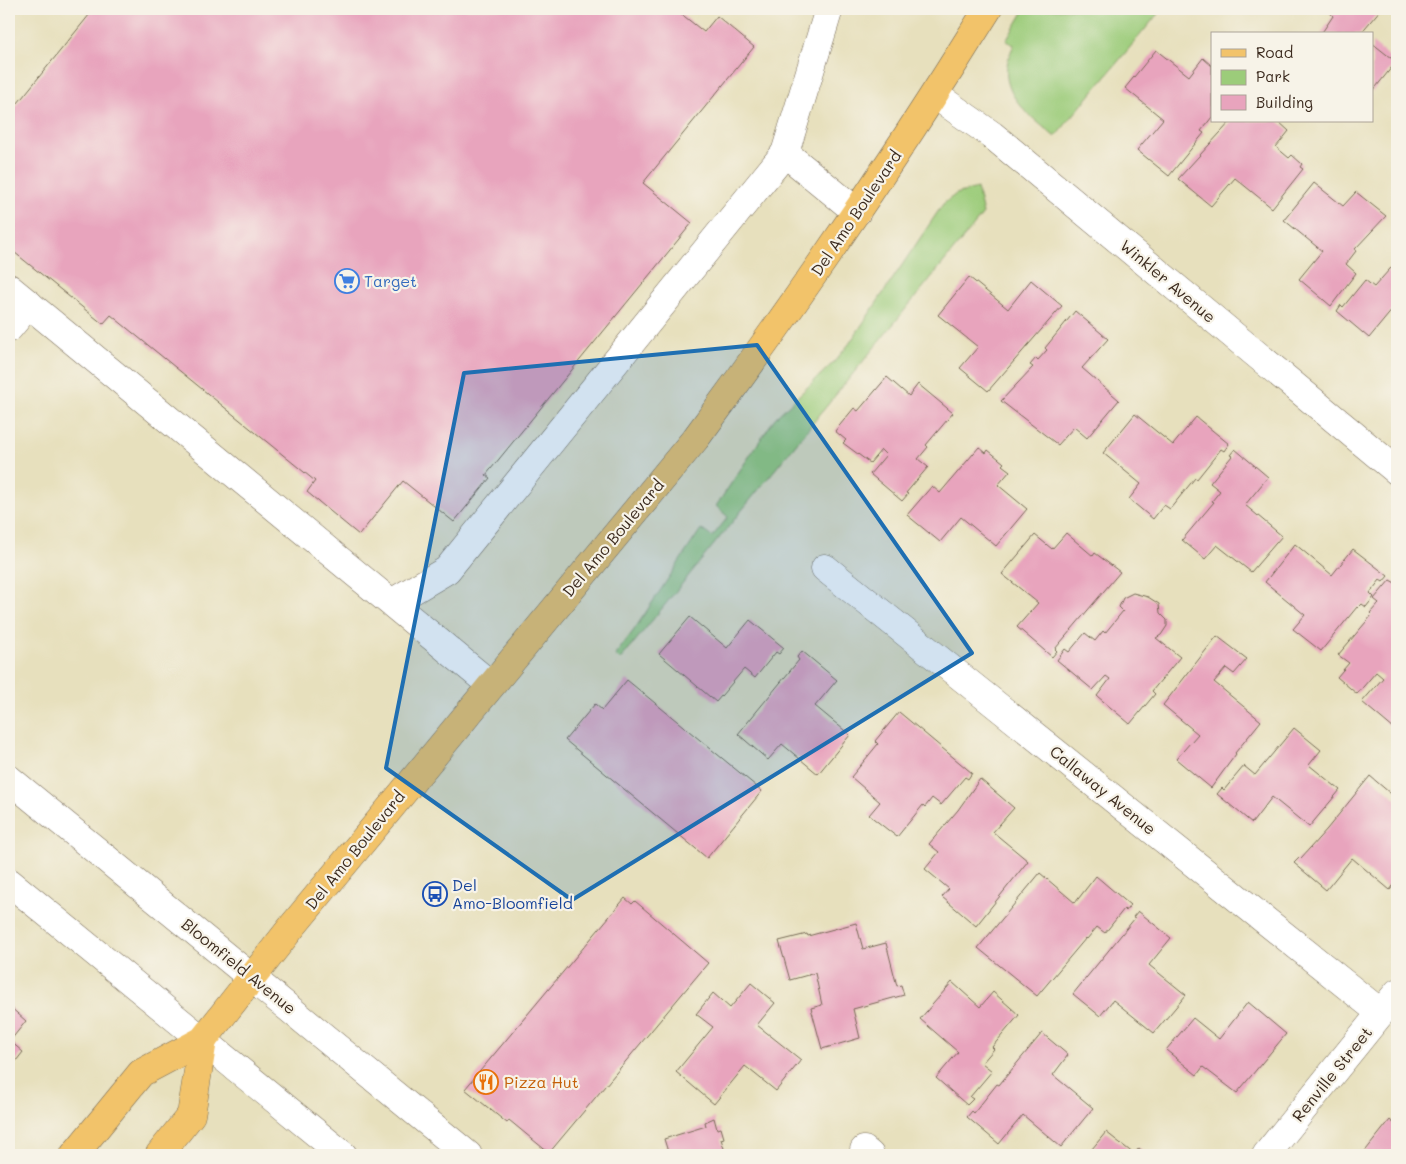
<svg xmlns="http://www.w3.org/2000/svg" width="1406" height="1164" viewBox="0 0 1406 1164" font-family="Mali,sans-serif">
  <rect width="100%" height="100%" fill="#f7f3e8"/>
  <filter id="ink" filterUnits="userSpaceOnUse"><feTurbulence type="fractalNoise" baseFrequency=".02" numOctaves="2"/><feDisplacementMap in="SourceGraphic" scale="10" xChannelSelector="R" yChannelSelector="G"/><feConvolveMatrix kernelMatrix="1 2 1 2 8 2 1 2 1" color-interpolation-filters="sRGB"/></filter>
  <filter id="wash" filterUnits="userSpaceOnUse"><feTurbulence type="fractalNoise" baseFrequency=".0096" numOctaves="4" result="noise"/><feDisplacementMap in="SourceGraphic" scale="20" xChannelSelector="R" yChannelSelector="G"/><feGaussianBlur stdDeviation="1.12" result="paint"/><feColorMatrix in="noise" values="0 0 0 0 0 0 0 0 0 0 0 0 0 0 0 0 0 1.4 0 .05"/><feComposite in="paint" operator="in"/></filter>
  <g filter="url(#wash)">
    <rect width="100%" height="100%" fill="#e7e0bd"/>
    <g fill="#9ccc7a" stroke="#6c7b4c">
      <path d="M1025 9H1162L1055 137C1026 112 991 89 1014 45L1006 41Z"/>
      <path d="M977 188 983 214 620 660 615 655 634 630 701 529 712 537 728 517 716 506 775 418 834 362 849 344 943 204 956 194Z"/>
    </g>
    <g id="blocks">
      <g fill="#e8a4bd">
        <path d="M94 9H675L704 32 717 16 754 47 643 183 692 223 486 475 490 478 454 522 403 481 359 535 307 492 315 481 111 315 103 324 9 248V114Z"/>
        <path d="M1327 9H1381L1360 34H1321L1333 16Z"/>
        <path d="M1372 43 1396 62 1372 92Z"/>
        <path d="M1156 50 1189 76 1203 58 1212 66V117L1201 131 1204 133 1169 176 1137 150 1163 119 1125 88Z"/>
        <path d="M1231 121H1278L1289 131 1276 147 1289 158 1292 155 1302 164 1300 167 1303 169 1272 208 1235 178 1211 206 1178 179Z"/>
        <path d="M1314 183 1343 206 1356 192 1386 216 1355 249 1356 251 1346 264 1356 273 1331 306 1299 279 1322 251 1284 220Z"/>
        <path d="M1397 261V313L1393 309 1369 338 1337 311 1341 305 1343 307 1365 280 1374 287Z"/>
        <path d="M969 277 1008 309 1031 280 1062 306 988 391 960 368 978 347 938 315Z"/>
        <path d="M1075 311 1108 339 1082 368 1119 400 1087 438 1074 427 1058 445 1001 401 1033 367 1030 365 1036 358 1038 360 1047 350 1045 348Z"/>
        <path d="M887 377 909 396 918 384 953 413 926 445 928 447 918 459 928 467 906 493 908 494 902 501 870 474 886 455 881 450 870 463 843 443 846 440 835 431 854 408 858 411Z"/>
        <path d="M1135 414 1173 445 1196 417 1229 444 1224 451 1221 449 1197 479 1195 478 1170 509 1164 505 1153 519 1129 499 1141 484 1103 453Z"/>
        <path d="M979 447 986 453 988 450 1004 463 1002 465 1010 471 998 485 1027 509 996 546 961 517 940 542 907 515 932 486 940 493Z"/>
        <path d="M1235 449 1268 477 1245 505 1282 536 1251 572 1217 545 1205 559 1182 540 1214 502 1212 501 1220 491 1210 483 1232 456 1230 455Z"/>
        <path d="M1066 533 1093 556 1095 553 1120 572 1055 649 1057 651 1052 657 1017 627 1038 603 1002 574 1035 535 1052 549Z"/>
        <path d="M1295 544 1332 575 1353 549 1388 576 1383 582 1380 580 1370 593 1374 597 1366 607 1362 604 1358 608 1357 607 1321 651 1293 629 1305 615 1265 582Z"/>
        <path d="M1390 580 1397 584V724L1394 729 1362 702 1383 678 1376 672 1357 694 1337 677 1349 663 1338 655 1372 615 1370 613 1379 603 1374 599Z"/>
        <path d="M1133 593 1148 597 1159 604 1160 613 1167 620V626L1161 635 1156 638 1180 657 1152 691 1155 694 1130 724 1097 696 1110 679 1106 676 1093 690 1057 660 1065 649 1069 652 1085 633 1095 641 1103 631 1105 633 1123 611 1119 607 1123 598Z"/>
        <path d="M690 617 727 648 750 620 784 648 779 654 776 652 755 678 744 669 716 702 659 654Z"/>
        <path d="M1217 636 1247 659 1234 674 1226 668 1214 682 1261 721 1235 753 1236 754 1211 788 1176 759 1198 734 1163 705Z"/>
        <path d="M802 651 837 680 815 706 850 735 818 774 782 744 768 760 738 734 799 660 797 657Z"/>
        <path d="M627 680 762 791 707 858 565 740 595 704 602 710Z"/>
        <path d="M899 712 972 773 968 779 965 777 941 805 932 798 925 807 923 805 897 837 869 815 880 802 851 777 878 744 875 741Z"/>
        <path d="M1294 728 1321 750 1309 765 1340 790 1309 827 1272 797 1252 823 1217 794 1222 788 1224 790 1244 766 1255 775Z"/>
        <path d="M1370 776 1397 799V824L1393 829 1397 833V881L1390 890 1352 858 1326 890 1294 863 1300 857 1301 858 1327 829Z"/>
        <path d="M980 779 1014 808 993 832 1028 861 976 926 942 897 949 889 925 869 939 852 929 844 958 810Z"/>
        <path d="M1040 873 1075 903 1096 876 1130 905 1126 911 1124 909 1105 933 1097 927 1087 939 1086 938 1037 996 978 948Z"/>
        <path d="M625 898 632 904 635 901 708 963 549 1153 509 1120 507 1123 465 1089Z"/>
        <path d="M1138 911 1171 938 1149 965 1186 995 1154 1033 1113 1000 1100 1016 1073 994 1135 918 1133 917Z"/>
        <path d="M856 923 863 949 886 943 897 986 901 985 904 995 853 1009 860 1038 822 1049 811 1008 822 1005 815 973 790 980 779 941 807 934 808 936Z"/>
        <path d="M952 982 980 1007 993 992 1019 1015 992 1047 994 1049 982 1063 992 1071 970 1097 973 1099 967 1105 936 1078 958 1052 920 1019Z"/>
        <path d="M751 983 775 1003 757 1025 801 1060 776 1091 745 1066 714 1104 676 1072 713 1027 696 1014 713 993 730 1008Z"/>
        <path d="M1248 1002 1286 1034 1237 1093 1203 1067 1197 1075 1166 1050 1193 1018 1219 1039Z"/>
        <path d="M9 1006 26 1021 10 1041 23 1052 9 1070Z"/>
        <path d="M1042 1033 1068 1055 1053 1075 1093 1108 1061 1147 1023 1115 999 1144 967 1117 972 1111 974 1113 997 1084 999 1085Z"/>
        <path d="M714 1118 717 1129 721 1128 724 1138 721 1139 726 1155H669L664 1139 706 1126 705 1122Z"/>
        <path d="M1390 1120 1397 1126V1155H1362Z"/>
        <path d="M1106 1132 1134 1154 1139 1148 1147 1155H1087Z"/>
      </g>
    </g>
  </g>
  <g filter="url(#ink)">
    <use href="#blocks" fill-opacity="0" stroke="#776a56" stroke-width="1"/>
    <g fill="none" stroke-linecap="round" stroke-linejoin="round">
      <defs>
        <g id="minor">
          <path d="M829 9 785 153 857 212"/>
          <path d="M935 95 992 135 1397 471"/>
          <path d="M9 288 491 685"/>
          <path d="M9 328 29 304"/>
          <path d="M825 568 1381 1013"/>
          <path d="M393 602 447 570 785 153"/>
          <path d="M9 779 468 1155"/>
          <path d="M9 882 343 1155"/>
          <path d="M864 1150 870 1155"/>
          <path d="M1266 1155 1397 993"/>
        </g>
        <g id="major">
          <path d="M74 1155 141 1073 203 1040 291 928 696 438C799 299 897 156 988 9"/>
          <path d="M159 1155 191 1115 203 1040"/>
        </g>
      </defs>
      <use href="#minor" stroke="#776a56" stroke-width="29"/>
      <use href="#major" stroke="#776a56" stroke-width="29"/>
      <use href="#minor" stroke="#fff" stroke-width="28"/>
      <use href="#major" stroke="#f2c36a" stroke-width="28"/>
    </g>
  </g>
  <path fill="#1f6fb2" fill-opacity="0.2" stroke="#1f6fb2" stroke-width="4" stroke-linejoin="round" d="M757 345 972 653 572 900 386 768 464 373Z"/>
  <defs>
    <symbol id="supermarket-ring" viewBox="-11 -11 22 22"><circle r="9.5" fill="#f7f3e8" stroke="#3f7fe0" stroke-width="1.5"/><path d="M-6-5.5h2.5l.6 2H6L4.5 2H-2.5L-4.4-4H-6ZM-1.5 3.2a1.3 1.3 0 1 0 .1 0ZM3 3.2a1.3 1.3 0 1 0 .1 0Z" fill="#3f7fe0"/></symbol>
    <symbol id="bus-ring" viewBox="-11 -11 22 22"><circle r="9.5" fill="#f7f3e8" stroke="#1a4fb4" stroke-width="1.5"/><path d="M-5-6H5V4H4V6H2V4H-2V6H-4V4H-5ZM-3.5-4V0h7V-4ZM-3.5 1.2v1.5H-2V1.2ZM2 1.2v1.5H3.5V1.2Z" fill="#1a4fb4"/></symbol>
    <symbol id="restaurant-ring" viewBox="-11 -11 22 22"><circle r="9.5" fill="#f7f3e8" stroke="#e8710a" stroke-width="1.5"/><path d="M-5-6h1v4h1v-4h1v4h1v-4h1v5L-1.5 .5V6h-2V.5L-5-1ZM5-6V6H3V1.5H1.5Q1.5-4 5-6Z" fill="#e8710a"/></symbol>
  </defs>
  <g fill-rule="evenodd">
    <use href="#supermarket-ring" x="333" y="267" width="28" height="28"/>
    <use href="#bus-ring" x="421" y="880" width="28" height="28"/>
    <use href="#restaurant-ring" x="472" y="1068" width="28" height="28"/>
  </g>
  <g text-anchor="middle" stroke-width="4.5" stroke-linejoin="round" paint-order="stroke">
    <g font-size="16" fill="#3b2a1e" stroke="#f7f3e8">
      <text transform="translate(856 213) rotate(-56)" y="6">Del Amo Boulevard</text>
      <text transform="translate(1168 281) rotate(40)" y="6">Winkler Avenue</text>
      <text transform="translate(613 538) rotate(-50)" y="6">Del Amo Boulevard</text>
      <text transform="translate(1103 790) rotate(39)" y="6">Callaway Avenue</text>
      <text transform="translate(355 850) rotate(-51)" y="6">Del Amo Boulevard</text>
      <text transform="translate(239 966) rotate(39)" y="6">Bloomfield Avenue</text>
      <text transform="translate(1332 1074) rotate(-51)" y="6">Renville Street</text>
    </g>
    <g font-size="16" fill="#366cbe" stroke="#f7f3e8" text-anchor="start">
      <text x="364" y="287">Target</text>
    </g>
    <g font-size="16" fill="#164399" stroke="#f7f3e8" text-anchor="start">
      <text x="452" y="891">Del<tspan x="452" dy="18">Amo-Bloomfield</tspan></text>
    </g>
    <g font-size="16" fill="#c56008" stroke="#f7f3e8" text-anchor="start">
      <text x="504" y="1088">Pizza Hut</text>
    </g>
  </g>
  <rect width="1406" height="1164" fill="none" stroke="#f7f3e8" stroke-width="30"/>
  <rect x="1211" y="32" width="162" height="90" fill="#f7f3e8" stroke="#aca397"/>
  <rect x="1221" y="49" width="25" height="8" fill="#f2c36a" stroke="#aca397"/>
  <text x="1256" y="58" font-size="15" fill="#3b2a1e">Road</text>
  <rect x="1221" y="70" width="25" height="15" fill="#9ccc7a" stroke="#aca397"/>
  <text x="1256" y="82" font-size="15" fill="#3b2a1e">Park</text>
  <rect x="1221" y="95" width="25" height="15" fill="#e8a4bd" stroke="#aca397"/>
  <text x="1256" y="108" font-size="15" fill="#3b2a1e">Building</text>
</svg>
